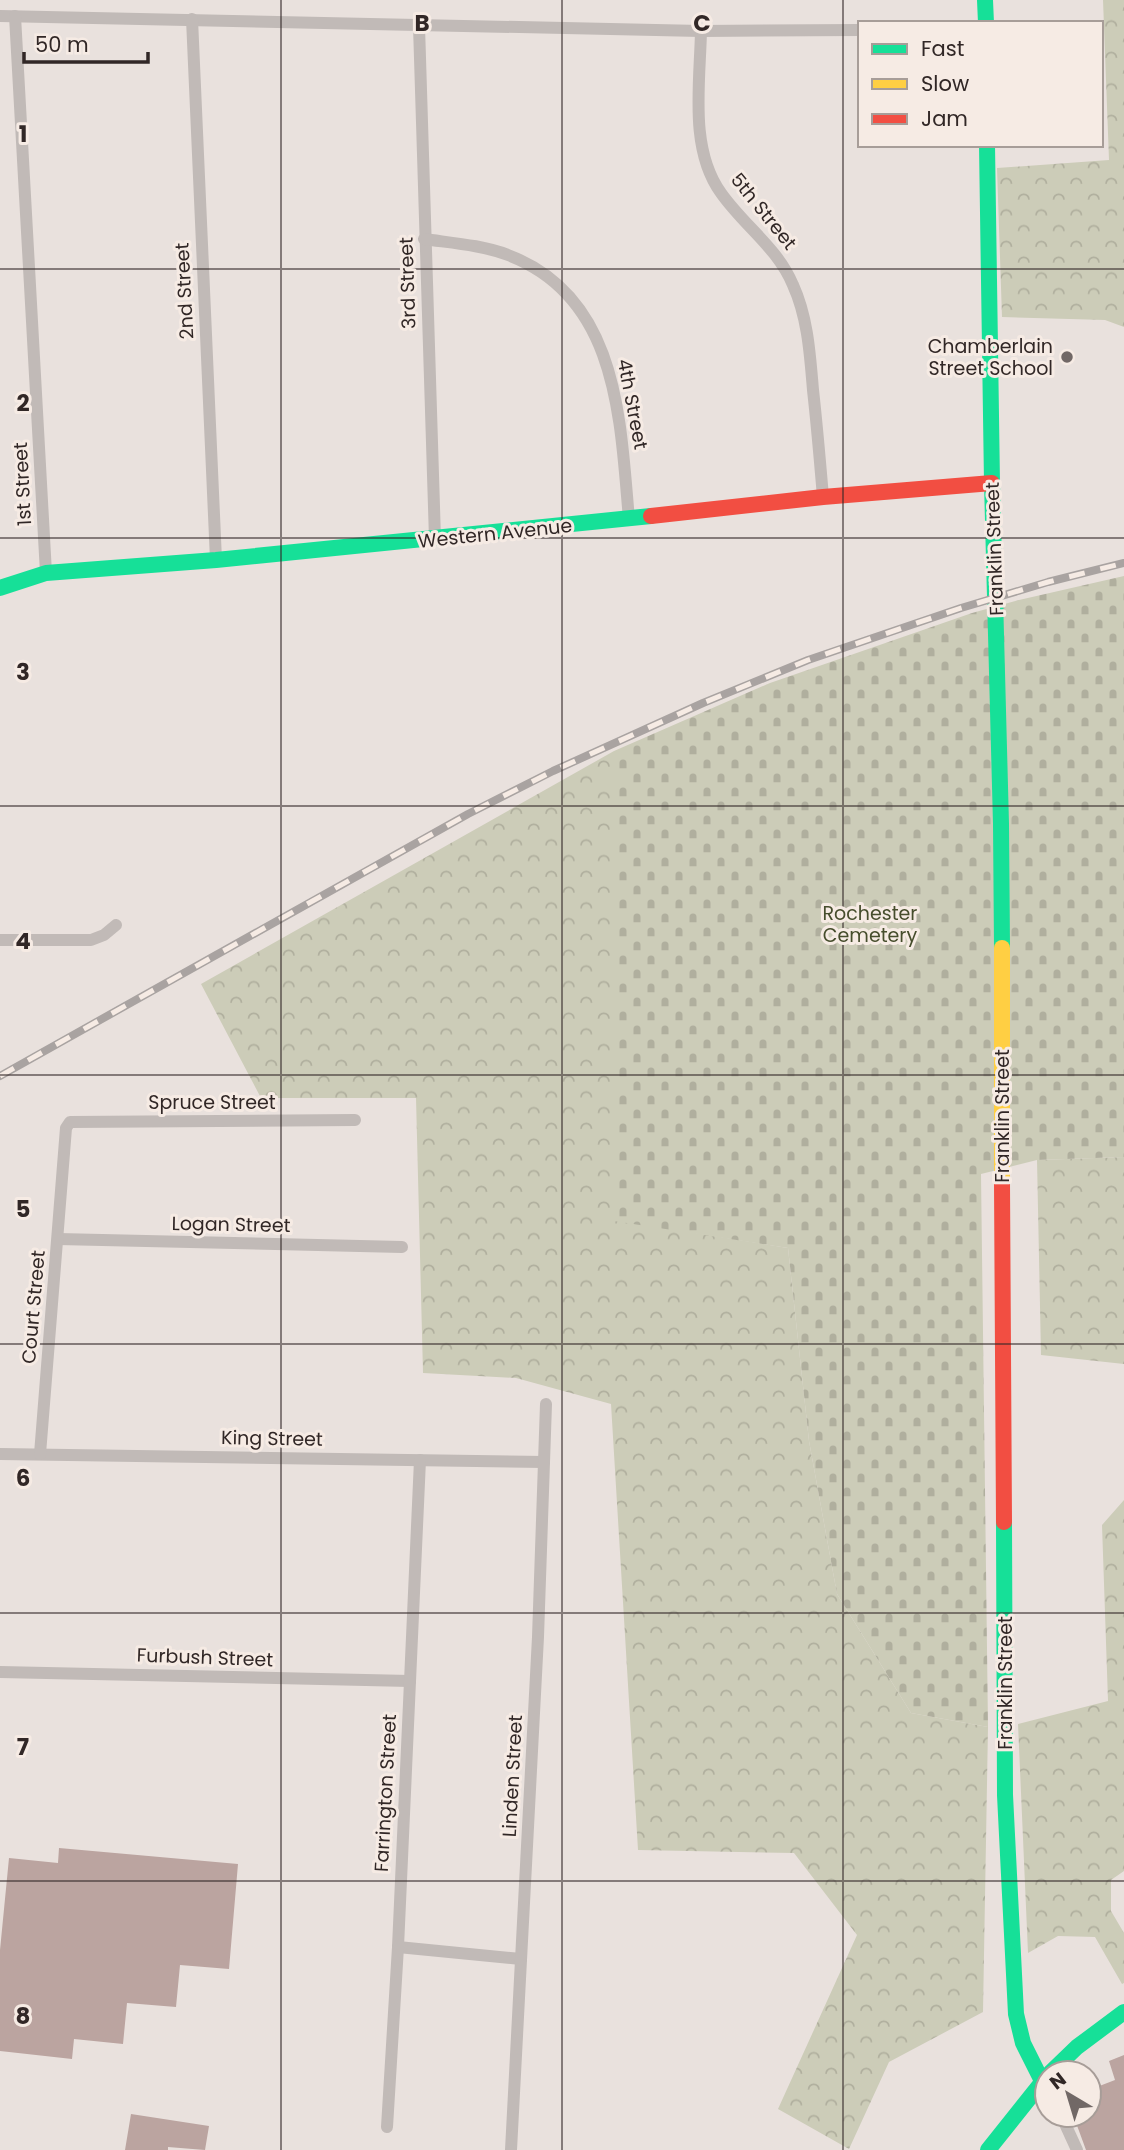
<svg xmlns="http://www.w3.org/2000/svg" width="1124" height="2150" viewBox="0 0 1124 2150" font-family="Poppins,sans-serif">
  <defs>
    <pattern id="forest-crowns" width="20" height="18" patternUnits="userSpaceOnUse" patternTransform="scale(1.75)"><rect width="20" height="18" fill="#ccccb8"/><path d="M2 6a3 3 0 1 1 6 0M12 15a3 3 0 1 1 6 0" fill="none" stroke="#b0af9e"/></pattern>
    <pattern id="cemetery-stones" width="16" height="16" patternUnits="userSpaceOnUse" patternTransform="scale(1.75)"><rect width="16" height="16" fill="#ccccb8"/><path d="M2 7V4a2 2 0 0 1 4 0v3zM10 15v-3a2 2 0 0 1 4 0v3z" fill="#b0af9e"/></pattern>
  </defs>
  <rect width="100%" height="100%" fill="#e9e1dd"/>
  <g fill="url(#forest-crowns)">
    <path d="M1103 0H1124V327L1105 320 1002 317 997 168 1109 160Z"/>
    <path d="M614 751 615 1220 788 1248 809 1441 837 1594 911 1713 988 1727 983 2012 889 2062 849 2149 778 2109 857 1935 794 1853 638 1850 611 1404 516 1378 423 1373 416 1098H261L201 984Z"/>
    <path d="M1124 1157V1364L1041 1355 1037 1160Z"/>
    <path d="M1124 1500V1871L1111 1880V1911L1124 1933V1983L1122 1984 1095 1937 1058 1936 1028 1953 1018 1724 1108 1701 1102 1525Z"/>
  </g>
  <path fill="url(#cemetery-stones)" d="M1124 576V1157L1037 1160 981 1174 988 1727 911 1713 837 1594 809 1441 788 1248 614 1221V751L770 683 972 613 1019 600Z"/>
  <g fill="#bba4a0">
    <path d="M59 1848 238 1864 229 1969 180 1965 176 2007 127 2003 123 2044 74 2039 72 2059 0 2051V1950L9 1858 58 1863Z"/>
    <path d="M1124 2055V2150H1086L1075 2120 1080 2118 1079 2115H1089V2090L1115 2080 1109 2061Z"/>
    <path d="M131 2114 209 2126 205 2150 168 2147V2150H125Z"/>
  </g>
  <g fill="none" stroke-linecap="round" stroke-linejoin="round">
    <g stroke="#c1bab7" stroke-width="12">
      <path d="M0 16 701 31 860 30"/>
      <path d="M15 16 46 573"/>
      <path d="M192 19 216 560"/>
      <path d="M419 26 435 539"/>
      <path d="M701 31C700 83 689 149 721 193 745 227 777 247 793 285 808 318 810 355 813 390 817 426 820 461 823 497"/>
      <path d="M424 239C452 243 482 245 508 255 619 297 620 420 629 519"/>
      <path d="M0 940H91L104 935 116 925"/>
      <path d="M58 1239 402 1247"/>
      <path d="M0 1454 544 1462"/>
      <path d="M40 1454 66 1128 70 1122 355 1120"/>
      <path d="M0 1672 410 1681"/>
      <path d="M398 1947 521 1959"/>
      <path d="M1061 2115 1077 2150"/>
      <path d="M387 2127 398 1947 420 1460"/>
      <path d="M511 2150 538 1637 546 1404"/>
    </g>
    <g stroke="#16e098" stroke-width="16">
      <path d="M985 0 986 23"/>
      <path d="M987 145 992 483 1001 824 1002 948"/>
      <path d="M0 588 46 573 216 560 651 516"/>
      <path d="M1004 1522 1005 1795 1016 2014 1023 2043 1042 2081"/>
      <path d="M1050 2073 1077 2047 1124 2012"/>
      <path d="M988 2150 1047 2076"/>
    </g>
    <path stroke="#ffcf43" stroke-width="16" d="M1002 948V1184"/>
    <g stroke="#f24e42" stroke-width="16">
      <path d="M651 516 823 497 992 483"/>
      <path d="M1002 1184 1004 1522"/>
    </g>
    <defs>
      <path id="rail" d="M0 1076 468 814 553 771 703 703 808 660 961 608 1048 582 1124 563"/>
    </defs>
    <use href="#rail" stroke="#a9a3a1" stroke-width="8"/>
    <use href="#rail" stroke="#f6ebe4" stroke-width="5" stroke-dasharray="16" stroke-linecap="butt"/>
  </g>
  <path fill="none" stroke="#312726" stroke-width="2" stroke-opacity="0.55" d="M281 0V2150M562 0V2150M843 0V2150M0 269H1124M0 538H1124M0 806H1124M0 1075H1124M0 1344H1124M0 1613H1124M0 1881H1124"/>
  <circle fill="#716866" stroke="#f6ebe4" stroke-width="2.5" cx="1067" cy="357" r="7"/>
  <g text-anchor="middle" stroke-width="6" stroke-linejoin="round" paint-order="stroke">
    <g font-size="19" fill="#312726" stroke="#f6ebe4">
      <text transform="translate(764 211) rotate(51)" y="7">5th Street</text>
      <text transform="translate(407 283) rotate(-92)" y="7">3rd Street</text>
      <text transform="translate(184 291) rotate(-93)" y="7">2nd Street</text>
      <text transform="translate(633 404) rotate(79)" y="7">4th Street</text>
      <text transform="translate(22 484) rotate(-93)" y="7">1st Street</text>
      <text transform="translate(495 533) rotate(-6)" y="7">Western Avenue</text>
      <text transform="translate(994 549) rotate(-92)" y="7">Franklin Street</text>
      <text x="212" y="1109">Spruce Street</text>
      <text transform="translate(1002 1116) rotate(-90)" y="7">Franklin Street</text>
      <text transform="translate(231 1224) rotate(1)" y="7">Logan Street</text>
      <text transform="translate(33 1307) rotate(-85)" y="7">Court Street</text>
      <text transform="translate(272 1438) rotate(1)" y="7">King Street</text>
      <text transform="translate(205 1657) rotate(2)" y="7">Furbush Street</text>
      <text transform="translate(1005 1683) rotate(-90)" y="7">Franklin Street</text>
      <text transform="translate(512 1776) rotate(-87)" y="7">Linden Street</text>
      <text transform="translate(385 1793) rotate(-87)" y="7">Farrington Street</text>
    </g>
    <g font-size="19" fill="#312726" stroke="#f6ebe4" text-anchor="end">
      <text x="1053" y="353">Chamberlain<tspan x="1053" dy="22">Street School</tspan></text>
    </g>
    <g font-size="19" fill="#464d2c" stroke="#f6ebe4">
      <text x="870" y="920">Rochester<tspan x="870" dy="22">Cemetery</tspan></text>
    </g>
  </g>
  <g font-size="23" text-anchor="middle" font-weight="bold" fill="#312726" stroke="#f6ebe4" stroke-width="6" stroke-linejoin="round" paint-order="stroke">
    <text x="422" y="31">B</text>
    <text x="702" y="31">C</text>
    <text x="23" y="142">1</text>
    <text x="23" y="411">2</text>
    <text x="23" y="680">3</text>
    <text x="23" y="949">4</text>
    <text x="23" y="1217">5</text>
    <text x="23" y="1486">6</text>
    <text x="23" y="1755">7</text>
    <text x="23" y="2024">8</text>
  </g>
  <rect x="858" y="21" width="245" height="126" fill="#f6ebe4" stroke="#a79d98" stroke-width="2"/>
  <rect x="872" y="44" width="35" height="10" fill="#16e098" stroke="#a79d98" stroke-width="2"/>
  <text x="921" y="56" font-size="21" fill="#312726">Fast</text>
  <rect x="872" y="79" width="35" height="10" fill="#ffcf43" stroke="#a79d98" stroke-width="2"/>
  <text x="921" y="91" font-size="21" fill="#312726">Slow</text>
  <rect x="872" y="114" width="35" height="10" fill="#f24e42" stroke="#a79d98" stroke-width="2"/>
  <text x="921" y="126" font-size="21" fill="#312726">Jam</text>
  <g transform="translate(1068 2094) rotate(322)"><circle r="33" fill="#f6ebe4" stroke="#a79d98" stroke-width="2"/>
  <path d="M0-5L12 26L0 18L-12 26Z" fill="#716866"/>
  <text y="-10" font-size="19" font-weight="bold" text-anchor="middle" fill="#312726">N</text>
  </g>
  <path d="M24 52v10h124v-10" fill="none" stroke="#312726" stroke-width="3.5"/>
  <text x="35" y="52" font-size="21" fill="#312726" stroke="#f6ebe4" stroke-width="5" paint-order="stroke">50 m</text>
</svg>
